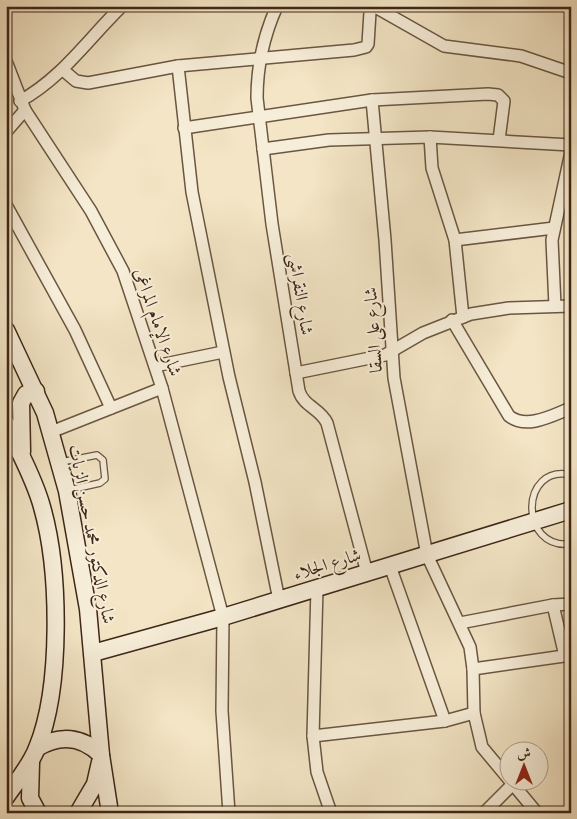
<svg xmlns="http://www.w3.org/2000/svg" width="577" height="819" viewBox="0 0 577 819" font-family="'IM FELL Double Pica',Amiri,serif">
  <rect width="100%" height="100%" fill="#f3e5c5"/>
  <filter id="stains"><feTurbulence type="fractalNoise" baseFrequency=".004" numOctaves="4"/><feColorMatrix values="0 0 0 0 .2 0 0 0 0 .09 0 0 0 0 .02 0 0 0 .5 -.17"/></filter>
  <radialGradient id="worn" r=".72"><stop offset=".6" stop-color="#630" stop-opacity="0"/><stop offset="1" stop-color="#630" stop-opacity=".3"/></radialGradient>
  <g fill="none" stroke-linecap="round" stroke-linejoin="round">
    <defs>
      <g id="lane">
        <path d="M61 462 97 455 103 460 105 479 100 483 69 490"/>
        <path d="M571 475C520 463 518 550 571 544"/>
      </g>
      <g id="street">
        <path d="M277 6C263 37 257 65 257 98L272 224 299 391C304 407 320 408 327 423L367 573"/>
        <path d="M6 61 25 110 91 211 123 271 162 388 223 617 222 711 229 813"/>
        <path d="M178 66 192 192 229 377 255 482 279 600"/>
        <path d="M63 70 76 81 88 83 178 66 354 50 366 47 368 44 370 12 372 8H377L444 46 521 56 571 73"/>
        <path d="M372 100 385 240 394 378 427 555 470 647 473 669 474 713 482 747 537 813"/>
        <path d="M20 101C62 78 88 39 122 6"/>
        <path d="M184 128 372 100 488 94 498 95 504 101 499 140"/>
        <path d="M6 132 25 110"/>
        <path d="M430 137 432 168 455 240 463 317"/>
        <path d="M263 149 329 140 430 137 571 145"/>
        <path d="M6 205 75 330 111 408"/>
        <path d="M455 240 554 228"/>
        <path d="M555 306 552 240 571 152"/>
        <path d="M452 320 509 416C527 430 553 415 571 408"/>
        <path d="M155 366 223 352"/>
        <path d="M296 373 385 355 423 333 471 314 509 308 571 306"/>
        <path d="M51 432 162 388"/>
        <path d="M390 566 445 721"/>
        <path d="M317 588 313 736 317 772 331 813"/>
        <path d="M553 605 565 656"/>
        <path d="M460 623 553 605 571 604"/>
        <path d="M473 669 571 655"/>
        <path d="M313 736 445 721 474 713"/>
        <path d="M484 813 512 785"/>
      </g>
      <g id="secondary">
        <path d="M6 330 45 413 67 491 88 609 101 755 110 813"/>
        <path d="M6 423C18 451 34 477 42 507 60 570 62 687 37 748 30 766 17 781 6 797"/>
        <path d="M22 452 21 403 26 394 36 391"/>
        <path d="M93 653 223 617 571 510"/>
        <path d="M37 748C60 734 82 736 101 755"/>
        <path d="M31 763 30 798 38 813"/>
        <path d="M78 813 95 784 100 762"/>
      </g>
    </defs>
    <use href="#lane" stroke="#6a5643" stroke-width="8"/>
    <use href="#street" stroke="#6a5643" stroke-width="14"/>
    <use href="#secondary" stroke="#3d2618" stroke-width="19"/>
    <use href="#lane" stroke="#f7eed9" stroke-width="5.5"/>
    <use href="#street" stroke="#f7eed9" stroke-width="11"/>
    <use href="#secondary" stroke="#f7eed9" stroke-width="16"/>
  </g>
  <g text-anchor="middle" stroke-width="4" stroke-linejoin="round" paint-order="stroke">
    <g font-size="18" fill="#3d2618" stroke="#f7eed9">
      <text transform="translate(301 294) rotate(81)" y="6">شارع النقراشى</text>
      <text transform="translate(158 322) rotate(71)" y="6">شارع الإمام المراغى</text>
      <text transform="translate(373 330) rotate(-94)" y="6">شارع على السقا</text>
      <text transform="translate(92 534) rotate(79)" y="6">شارع الدكتور محمد حسن الزيات</text>
      <text transform="translate(327 564) rotate(-17)" y="6">شارع الجلاء</text>
    </g>
  </g>
  <rect width="577" height="819" fill="none" stroke="#f3e5c5" stroke-width="25"/>
  <rect x="8" y="8" width="562" height="804" fill="none" stroke="#3d2618" stroke-width="2.5"/>
  <rect x="12" y="12" width="552" height="794" fill="none" stroke="#3d2618"/>
  <g transform="translate(524 766)"><circle r="24" fill="#f7eed9" stroke="#ad9e8c"/>
  <path d="M0-4L9 19L0 12L-9 19Z" fill="#8f2418"/>
  <text y="-8" font-size="14" font-weight="bold" text-anchor="middle" fill="#3d2618">ش</text>
  </g>
  <rect width="100%" height="100%" filter="url(#stains)"/>
  <rect width="100%" height="100%" fill="url(#worn)"/>
</svg>
